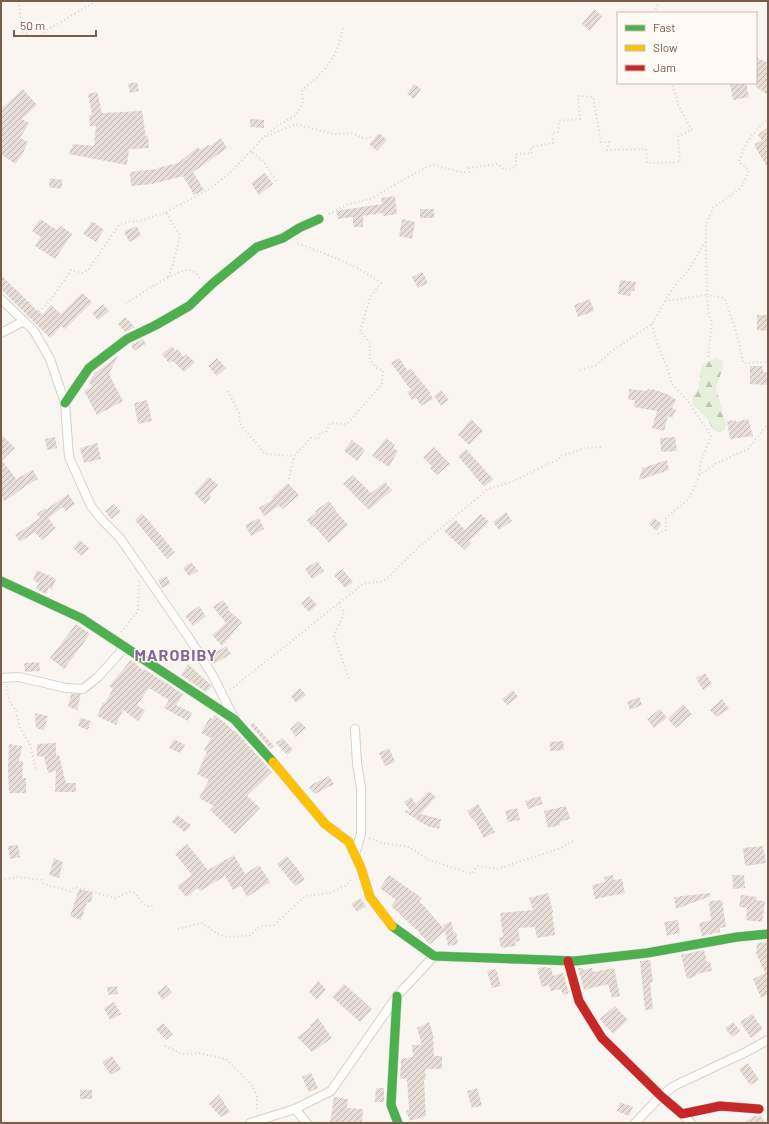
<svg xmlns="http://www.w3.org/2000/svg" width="769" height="1124" viewBox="0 0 769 1124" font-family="Barlow,sans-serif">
  <defs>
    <pattern id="forest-firs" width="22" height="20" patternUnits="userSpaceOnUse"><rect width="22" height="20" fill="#e7f0db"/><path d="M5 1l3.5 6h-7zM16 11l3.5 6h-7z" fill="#c0c6b4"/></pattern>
    <pattern id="building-hatch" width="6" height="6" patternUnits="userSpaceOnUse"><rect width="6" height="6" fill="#e6ded7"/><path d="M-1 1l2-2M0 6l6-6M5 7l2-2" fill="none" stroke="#bfb7b1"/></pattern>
  </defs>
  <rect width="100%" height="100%" fill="#f9f5f0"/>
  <path fill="url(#forest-firs)" d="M715 358 723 361 722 370 716 388 726 425 724 430 720 432 714 431 707 418 693 405 692 396C702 389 699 376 702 365Z"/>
  <g fill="url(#building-hatch)">
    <path d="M594 9 602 16 590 31 582 24Z"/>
    <path d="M756 57 768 63V95L756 87Z"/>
    <path d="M137 82 139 91 130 93 128 84Z"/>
    <path d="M730 83H746L749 97 733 100Z"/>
    <path d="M414 84 421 89 414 99 407 94Z"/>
    <path d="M23 89 37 105 22 119 29 123 20 138 28 142 22 155 15 164 1 154V109Z"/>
    <path d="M97 92 102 113 142 111 146 137 148 136 149 148 129 149 127 165 69 154 73 144 94 146 96 126H90L89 115H92L88 94Z"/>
    <path d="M250 119 264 120V128L250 127Z"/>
    <path d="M768 127V168L755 147V144L762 140 758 135Z"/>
    <path d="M379 133 387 140 377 151 369 144Z"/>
    <path d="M221 138 227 148 193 172 204 190 194 195 183 176 152 184 131 186 130 172 157 169V168L178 163 198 147 200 150 209 145 210 146Z"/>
    <path d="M265 173 273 184 259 195 251 183Z"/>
    <path d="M50 178 63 180 61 189 49 187Z"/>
    <path d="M395 196 397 214 383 216V213L363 216V227H353V217L338 219 336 211 382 204 381 198Z"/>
    <rect x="420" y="209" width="14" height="9"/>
    <path d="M40 219 57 230 61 226 72 234 55 259 35 246 41 237 32 231Z"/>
    <path d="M402 219 415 222 412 239 399 236Z"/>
    <path d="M92 221 104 230 96 242 83 234Z"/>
    <path d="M137 226 141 236 129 242 124 231Z"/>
    <path d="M422 272 428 283 418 288 412 277Z"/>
    <path d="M1 275 42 315 51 305 61 314 82 293 92 302 65 329 61 326 50 338 1 289Z"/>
    <path d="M620 280 636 282 634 291H631L630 296 618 294Z"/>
    <path d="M590 299 594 311 578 317 574 305Z"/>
    <path d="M103 304 109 311 98 320 92 313Z"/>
    <path d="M757 315H768V331L757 330Z"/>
    <path d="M125 317 135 327 125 332 118 324Z"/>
    <path d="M143 339 146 344 134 351 131 345Z"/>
    <path d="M172 346 175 351 178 349 183 357 186 354 195 362 184 372 174 362 172 361 169 363 162 354Z"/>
    <path d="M118 356 109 374 123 401 97 415 84 391 92 387 89 382 95 373Z"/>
    <path d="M217 358 226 368 217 376 208 366Z"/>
    <path d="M399 358 408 371 411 369 429 391 433 399 421 406 416 398 412 400 407 392 411 390 391 363Z"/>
    <path d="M750 366H763V372H767V385L750 384Z"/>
    <path d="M629 389 647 391 648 389 652 390V389L667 394 676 400 672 408 676 410 672 418 668 416 664 431 652 428 657 411 634 407 635 400H628Z"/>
    <path d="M441 390 449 400 441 406 434 396Z"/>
    <path d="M147 400 152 421 138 424 134 403Z"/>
    <path d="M471 419 483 431 469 445 458 435Z"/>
    <path d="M748 419 753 436 730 439 727 421 736 420V422Z"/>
    <path d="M1 434 15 448 2 460 16 479 33 470 38 479 27 485 5 501 1 497Z"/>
    <path d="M55 437 57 448 47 450 45 439Z"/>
    <path d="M675 437 677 451 661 452 660 438Z"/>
    <path d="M386 438 395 445 393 448 398 451 389 467 372 456Z"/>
    <path d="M352 440 365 450 357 461 344 451Z"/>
    <path d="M97 443 101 459 84 463 80 448Z"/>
    <path d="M434 447 450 464 437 475 430 468 432 466 423 457Z"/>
    <path d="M466 449 493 479 484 487 458 456Z"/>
    <path d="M667 460 669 470 639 480 642 468Z"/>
    <path d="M353 475 371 493 385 482 392 490 369 510 343 484Z"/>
    <path d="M209 477 218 485 209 495 211 497 205 504 194 493Z"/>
    <path d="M288 483 299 495 283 509 279 506 264 516 259 508 273 499 272 497Z"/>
    <path d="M68 494 75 504 66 511 63 507 48 518 56 528 42 540 35 532 20 542 15 535 40 518 37 514 45 508 46 510Z"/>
    <path d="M329 501 336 510H335L348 525 329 543 314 526 312 527 307 520 316 513 315 511Z"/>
    <path d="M114 504 121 512 111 519 105 511Z"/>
    <path d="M506 512 512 521 499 530 493 522Z"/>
    <path d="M142 513 175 552 167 559 135 520Z"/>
    <path d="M481 514 489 522 469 541 471 543 464 550 444 531 456 520 465 530Z"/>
    <path d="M259 518 264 529 251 536 245 525Z"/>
    <path d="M654 518 662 524 656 531 649 524Z"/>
    <path d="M80 540 89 548 81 556 73 548Z"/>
    <path d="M317 561 324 571 312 579 305 569Z"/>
    <path d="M191 562 198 571 189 576 183 568Z"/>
    <path d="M342 569 353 582 345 588 334 575Z"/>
    <path d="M37 570 56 579 52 589 49 587 46 594 36 589 38 583 33 580Z"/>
    <path d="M167 576 170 584 162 588 158 580Z"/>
    <path d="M309 596 317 605 309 612 301 604Z"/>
    <path d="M223 600 229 608 227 609 242 622 222 646 212 635 226 623 213 607Z"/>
    <path d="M199 606 206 616 193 626 185 616Z"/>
    <path d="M76 624 90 634 64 669 50 658Z"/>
    <path d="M226 646 231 654 214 664 210 656Z"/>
    <path d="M131 660 143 670 144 669 183 694 176 705 192 713 188 721 164 708 169 700 149 688 137 705 145 711 138 721 123 710 116 725 97 716 103 702 105 703 113 689 109 686Z"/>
    <path d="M39 662 40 671 25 672 24 663Z"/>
    <path d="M188 664 212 686 206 692 181 675Z"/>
    <path d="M705 673 712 684 703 690 696 678Z"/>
    <path d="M300 688 306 695 296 703 291 696Z"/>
    <path d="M513 690 518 697 507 705 502 699Z"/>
    <path d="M71 694H81L77 710 68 707Z"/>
    <path d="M639 697 642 705 630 710 627 702Z"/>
    <path d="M722 699 729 709 716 717 710 710Z"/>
    <path d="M683 704 692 714 676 728 668 719Z"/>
    <path d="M660 709 667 718 654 728 647 719Z"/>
    <path d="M35 713 48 716 44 730 36 728Z"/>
    <path d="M215 715 239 735 272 772 247 796 260 808 235 834 210 810 214 806 199 798 209 780 197 774 207 752 204 750 211 738 201 733 210 717 212 719Z"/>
    <path d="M80 718 91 721 88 730 78 726Z"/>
    <path d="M299 721 306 728 296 737 290 729Z"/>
    <path d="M253 723 274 746 271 749 250 725Z"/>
    <path d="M283 738 293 750 287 755 276 743Z"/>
    <path d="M174 739 185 745 180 753 169 748Z"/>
    <path d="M563 741 564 750 550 751V742Z"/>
    <path d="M56 743V761V756L59 755 66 783H76V792H55L56 771 48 773 44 756 37 757V744Z"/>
    <path d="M9 744 22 746 19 761H23L22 778H26V793H9L8 769Z"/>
    <path d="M389 748 395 762 385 766 379 753Z"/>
    <path d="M329 776 334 784 315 794 309 788 313 784Z"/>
    <path d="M429 791 436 797 420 814 441 819 439 829 427 826 405 812V810L411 812 404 802 411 797 416 804Z"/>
    <path d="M540 796 543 804 528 809 525 801Z"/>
    <path d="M478 804 495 832 484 838 473 818 472 819 467 811Z"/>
    <path d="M566 806 570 819 560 822V825L548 828 544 811Z"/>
    <path d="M517 808 520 820 508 822 505 811Z"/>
    <path d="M177 815 191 825 185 832 172 822Z"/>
    <path d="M187 844 208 870 234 855 245 874 259 865 270 882 247 897 241 886 233 890 225 876 200 891 198 888 186 897 177 886 192 875 175 854Z"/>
    <path d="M18 845 20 857 10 859 8 846Z"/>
    <path d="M763 846 766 863 745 866 743 848Z"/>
    <path d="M287 856 297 868 305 880 295 886 277 864Z"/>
    <path d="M54 858 63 862 59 878 49 875Z"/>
    <path d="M389 875 422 898 419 901 425 907 444 929 443 925 451 921 454 933 456 932 458 944 448 946 445 931 430 944 419 933H420L391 906 396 900 380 888Z"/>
    <path d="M613 875 614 880 622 879 625 893 595 899 592 885 605 882 604 877Z"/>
    <path d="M732 875H744L745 888 733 889Z"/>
    <path d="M79 889 93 893 91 903 87 902 81 920 70 916Z"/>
    <path d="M548 893 553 912 552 913 555 935 537 938 535 927 518 928 520 941 515 942 516 946 501 948 499 937H503L500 913 533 910 529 898Z"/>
    <path d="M710 893 711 896 676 909 674 897Z"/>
    <path d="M741 895 757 897 756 900 765 901 762 922 746 920 747 908 739 907Z"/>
    <path d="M360 898 366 906 357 912 351 904Z"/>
    <path d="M722 900 726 927 720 928V932L702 936 699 923 711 920 709 901Z"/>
    <path d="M678 920 680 933 667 936 664 922Z"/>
    <path d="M768 942V994L761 998 753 979 765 973 756 953 757 943Z"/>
    <path d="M704 950 707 962 710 961 712 971 696 974V976L687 979 681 955Z"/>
    <path d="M650 960 653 982 650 983 653 1009 645 1010 640 961Z"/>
    <path d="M543 967 551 968 553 976 563 973 569 993 563 995 561 989 551 991 549 985 542 987 537 969Z"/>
    <path d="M578 968H583V970L592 968 593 972 614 968 620 996 612 998 608 984 584 990Z"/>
    <path d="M496 969 501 986 492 988 487 971Z"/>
    <path d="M318 981 326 989 317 1000 309 992Z"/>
    <path d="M344 984 372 1009 360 1022 332 997Z"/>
    <path d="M166 985 172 992 163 1000 157 993Z"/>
    <path d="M117 986 118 994 108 995 107 987Z"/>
    <path d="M114 1002 121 1014 110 1020 104 1008Z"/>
    <path d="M615 1006 628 1020 613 1034 600 1019Z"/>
    <path d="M752 1014 763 1029 751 1038 740 1022Z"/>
    <path d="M318 1018 332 1038 312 1052 297 1037 311 1027 310 1025Z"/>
    <path d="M429 1022 433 1034 434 1056H442V1069H425L426 1080H424L426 1116 410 1121 406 1111 409 1110 407 1078 400 1079 401 1059 413 1057 412 1045H422L417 1028Z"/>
    <path d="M733 1022 740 1031 732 1037 725 1028Z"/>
    <path d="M163 1023 173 1034 166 1040 156 1029Z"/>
    <path d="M112 1056 121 1069 111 1075 102 1062Z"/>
    <path d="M748 1063 759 1080 750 1085 739 1069Z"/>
    <path d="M311 1073 318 1088 309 1092 302 1077Z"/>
    <path d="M376 1088H384V1102H375Z"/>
    <path d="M477 1088 482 1106 472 1108 467 1091Z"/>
    <rect x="80" y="1090" width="12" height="9"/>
    <path d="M219 1095 230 1112 221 1117 209 1104Z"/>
    <path d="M334 1097 348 1099 347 1108 363 1109 362 1123H330Z"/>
    <path d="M620 1102 633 1107 629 1116 617 1111Z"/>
    <path d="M754 1116H761L765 1123H743Z"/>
  </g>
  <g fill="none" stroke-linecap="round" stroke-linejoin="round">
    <defs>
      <g id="street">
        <path d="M1 299 34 331 50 359 65 403 69 457 91 506 103 521 120 538 187 635 213 676 234 718"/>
        <path d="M1 333 24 321"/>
        <path d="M1 678 19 677 66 688 83 689 98 677 125 647"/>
        <path d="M355 854 361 834V788L357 763 355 729"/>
        <path d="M295 1109 331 1091 397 996 434 956"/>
        <path d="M682 1114 691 1123"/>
        <path d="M250 1123 295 1109 307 1123"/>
        <path d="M635 1123 661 1096 674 1086 746 1052 768 1040"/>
      </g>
      <g id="fast">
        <path d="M65 403 89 368 127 339 156 325 189 306 212 284 257 247 283 238 299 228 319 219"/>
        <path d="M1 581 81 618 234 719 273 762"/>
        <path d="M392 926 434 956 575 961 647 953 737 937 768 934"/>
        <path d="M397 996 391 1105 398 1123"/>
      </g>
      <path id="slow" d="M273 762 325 824 349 842 361 868 370 897 392 926"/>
      <path id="jam" d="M568 961 579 1001 602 1038 661 1096 682 1114 720 1106 759 1109"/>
    </defs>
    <use href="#street" stroke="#d7d1cb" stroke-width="10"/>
    <use href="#fast" stroke="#d9d2cb" stroke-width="10"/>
    <use href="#slow" stroke="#d9d2cb" stroke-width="10"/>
    <use href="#jam" stroke="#d9d2cb" stroke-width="10"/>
    <g stroke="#dcd5d0" stroke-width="2" stroke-dasharray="1 3" stroke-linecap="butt">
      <path d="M18 1 20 12 21 31 31 36 39 37 47 30 97 1"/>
      <path d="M654 13 659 1"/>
      <path d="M267 136 296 124 333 134 352 133 365 139 371 137"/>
      <path d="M251 151 264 137 277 126 296 115 303 103 302 90C316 79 330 66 337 49 340 42 341 35 343 28"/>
      <path d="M166 212 208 190 231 172 251 151 263 161 277 182"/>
      <path d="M329 214 346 205 373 198 392 186 427 167 434 165 460 172H469V168L498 164 504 170 516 167V154L532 153 531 147 553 143 552 133 558 132 559 121 580 119 578 96 593 97 601 142H609L607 150 646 149 647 163 680 162 678 136 692 130 678 105 672 83"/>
      <path d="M706 242 707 295 724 298C733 319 739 340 743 363L768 362"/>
      <path d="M665 301 707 295 709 315 712 322 708 359"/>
      <path d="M126 303C138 296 177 269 189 270 195 271 198 276 201 280"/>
      <path d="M33 317 50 301 71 270 83 273 89 269 119 225 127 222 140 221 166 212 180 236 173 264 168 278"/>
      <path d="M652 324 658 346 667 367 672 384 688 401 711 436 700 464 699 476"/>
      <path d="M580 370 596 365 612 351 652 324 672 290 680 279 685 275 706 241V225L713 208 741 188 749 170 739 162C744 145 754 130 768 119"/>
      <path d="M228 391 239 413 240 424 265 454 294 456"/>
      <path d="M289 479 294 456 311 438 318 439 320 433 326 432 330 423 347 424 382 384 383 370 376 368 370 359V343L360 331 370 298 381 283C353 263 328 255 297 243"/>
      <path d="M658 534 666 530V518L689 499 699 476 715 464 748 449 768 424"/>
      <path d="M339 603 344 613 334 635 349 680"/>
      <path d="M121 632 138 611 139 581"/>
      <path d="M7 686 6 688 10 702 16 711 20 728 30 744 36 771"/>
      <path d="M230 690 363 584 384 581 421 545 488 489 512 482 537 469 558 460 560 456 578 451 583 448 601 447"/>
      <path d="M369 838 382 843 409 847 429 860 472 874 477 866 497 869 561 848 573 841"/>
      <path d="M1 880 18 877 41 880 44 884 70 891 75 887 115 898 130 892 135 893 141 901 146 906H155"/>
      <path d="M178 929 202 923C211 930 222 938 233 937 240 936 243 935 249 936L261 926 274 925 305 896 330 893 347 885 352 878"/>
      <path d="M165 1046 182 1054 199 1053 226 1059 252 1085 257 1097V1109L258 1111"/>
    </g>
    <use href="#street" stroke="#fefefd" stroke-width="8"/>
    <use href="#fast" stroke="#4caf50" stroke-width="9"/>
    <use href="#slow" stroke="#ffc107" stroke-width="9"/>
    <use href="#jam" stroke="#c62828" stroke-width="9"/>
  </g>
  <g text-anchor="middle" stroke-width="3" stroke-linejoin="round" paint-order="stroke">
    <g font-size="16" font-weight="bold" letter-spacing="1" fill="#846695" stroke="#fffaf3">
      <text x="176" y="661">MAROBIBY</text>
    </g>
  </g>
  <rect width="769" height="1124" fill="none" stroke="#7a5c4d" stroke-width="4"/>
  <rect x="617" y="12" width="140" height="72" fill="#fffaf3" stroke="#cabbb1"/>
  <rect x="625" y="25" width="20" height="6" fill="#4caf50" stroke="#cabbb1"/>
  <text x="653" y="32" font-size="12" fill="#7a5c4d">Fast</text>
  <rect x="625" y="45" width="20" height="6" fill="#ffc107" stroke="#cabbb1"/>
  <text x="653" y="52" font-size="12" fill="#7a5c4d">Slow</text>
  <rect x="625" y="65" width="20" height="6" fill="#c62828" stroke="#cabbb1"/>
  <text x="653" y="72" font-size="12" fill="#7a5c4d">Jam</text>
  <path d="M14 30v6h82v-6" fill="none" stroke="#7a5c4d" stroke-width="2"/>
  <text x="20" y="30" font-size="12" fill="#7a5c4d" stroke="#fffaf3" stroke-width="3" paint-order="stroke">50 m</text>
</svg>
